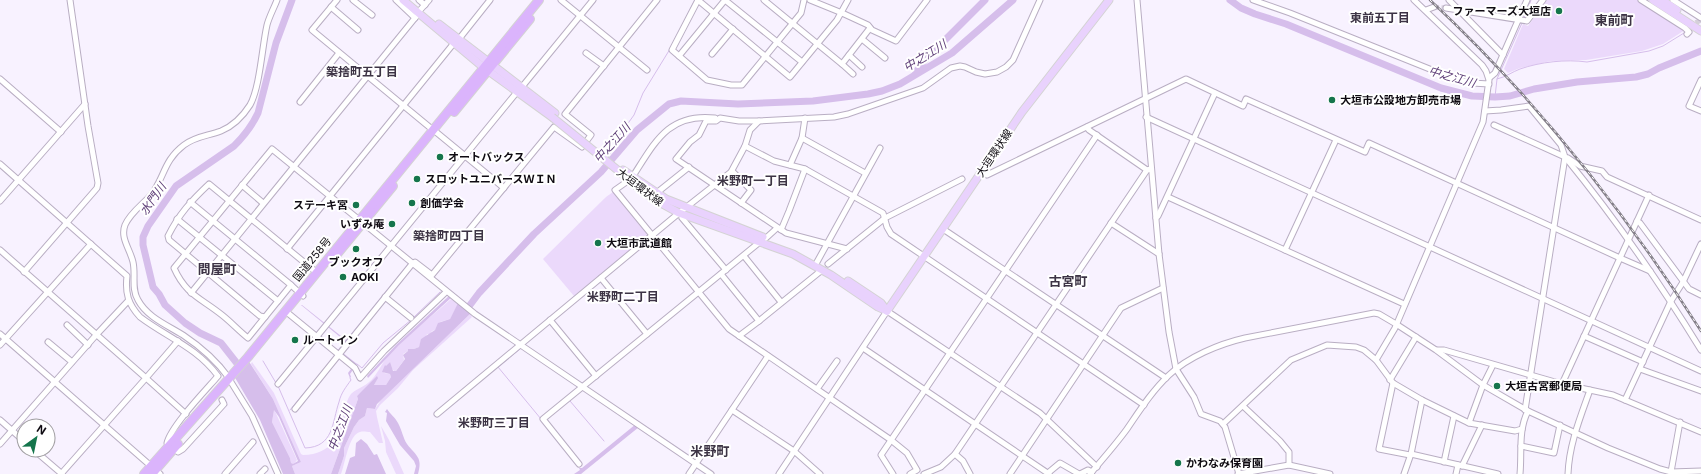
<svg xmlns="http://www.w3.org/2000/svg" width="1701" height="474" viewBox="0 0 1701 474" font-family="Inter,'Noto Sans JP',sans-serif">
  <rect width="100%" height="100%" fill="#f8f2ff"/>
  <g fill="#ebd9fb">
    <path d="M1547 0H1638L1685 30 1663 44 1642 51 1586 60 1551 61 1520 68 1508 73 1504 69 1523 24 1528 26Z"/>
    <path d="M613 192 647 234 637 245 574 296 543 259 606 197Z"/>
    <path d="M451 299 458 304 450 319 440 322 435 330 432 331 430 334H427L425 339 422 338 419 347 414 349H408V351L403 354 404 360 395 372 390 367V362L383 370 384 373 390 374 391 377 386 385H374L377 379 357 396 358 399 331 474H295L292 466 301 462 273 399 251 364 252 362 274 393 301 454 303 455C333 454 337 437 344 411 346 406 347 399 351 394 356 389 363 387 368 383 378 375 380 365 388 356 407 335 430 318 451 299Z"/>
    <path d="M470 314 472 317 413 370 398 388 380 405 376 411 377 417 383 443H379L370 432C367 432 363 431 360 432 349 434 345 464 341 474H338L344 456V448L354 427 359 420 365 416 367 408 375 409 381 400Z"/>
    <path d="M274 409 297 460 293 465 291 463 290 458 272 422Z"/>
    <path d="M381 426 389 440 404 474H396L386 452 385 441Z"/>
  </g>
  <g fill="#d6beeb" fill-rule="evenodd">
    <path d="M408 264V266L343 353 357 364 350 374 351 377 350 378 348 373 354 365 337 351 345 341 301 305H302L346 340Z"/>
    <path d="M450 295 452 297 399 345 368 378 367 376 396 345Z"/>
    <path d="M458 303 471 313 377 404 375 409 367 408 365 416 359 420 354 427 344 448V456L338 474H331L358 399 357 396 377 376 378 378 374 385H386L391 377 390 374 382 372 385 365 386 366 390 362 393 371H396L405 359 403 355 408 351V349H414L419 347 421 339 435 330 438 323 450 319Z"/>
    <path d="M248 360 273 399 301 462 292 466 295 474H283L260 420 234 376ZM274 410 279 417 298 461 293 464 291 463 290 458 272 422Z"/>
    <path d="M387 409C390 414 395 417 398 423 402 430 403 438 407 444 416 456 423 457 418 474H414L416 466 414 461 400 445 386 421 387 413 385 412Z"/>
    <path d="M636 424 639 427 581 474H574L580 470 579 468H582Z"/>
    <path d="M361 439 367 444 374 455 377 454 386 474H345L350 458 355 456 356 443Z"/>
  </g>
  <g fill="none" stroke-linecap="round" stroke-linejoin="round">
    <g stroke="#d6beeb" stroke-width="1">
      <path d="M1524 18 1531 0"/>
      <path d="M679 32 695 0"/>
      <path d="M1497 79C1506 77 1512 72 1520 69 1540 62 1566 59 1587 62L1649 51 1663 46 1684 33"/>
      <path d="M1495 97 1497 79 1522 23"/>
      <path d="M608 158 616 140 634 115 643 93 670 49"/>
      <path d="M601 172 605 163"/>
      <path d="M413 318 440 292"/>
      <path d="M520 349 498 367 541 419"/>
      <path d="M263 361 276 383"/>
      <path d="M357 364 362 368 383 343 411 320"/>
      <path d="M278 386 305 448C334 447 332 422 339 402 341 393 346 387 351 380L350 378"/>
      <path d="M570 401 604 441"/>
      <path d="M290 410 315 380"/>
    </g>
    <g stroke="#d6beeb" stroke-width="7">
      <path d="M1230 0 1241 8 1255 14 1286 24 1441 88 1472 96 1495 97 1510 96 1534 89 1577 82 1636 77 1648 74 1659 68 1701 51"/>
      <path d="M916 72 924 61 985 0"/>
      <path d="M464 313 479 293 534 234 601 172 637 130 669 104 681 101 738 104 813 101 868 94 882 91 900 84 952 53 1013 0"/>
      <path d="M243 371 221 343 200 333 185 323 165 305 159 294 153 287 143 245V237L148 226 176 186 234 146C244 136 252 126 258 113L276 43 292 0"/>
    </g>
    <g stroke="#d5cfdb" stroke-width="5" stroke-dasharray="5 2.5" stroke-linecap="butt">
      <path d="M1434 7 1446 8"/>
      <path d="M1689 26 1701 20"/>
    </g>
    <defs>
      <g id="minor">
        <path d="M337 0 312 30 433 130"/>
        <path d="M353 0 372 15"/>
        <path d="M396 0 415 18"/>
        <path d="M419 0 425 5"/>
        <path d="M561 0 647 70"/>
        <path d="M698 0 790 77 837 20 848 0"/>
        <path d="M698 0 672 50 679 56 725 0"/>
        <path d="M725 0 802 62"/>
        <path d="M764 0 842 64"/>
        <path d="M810 0 842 13 868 25 872 30 896 41 927 0"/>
        <path d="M1137 0 1159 254 1169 332 1176 369 1194 397 1201 414 1220 421 1225 427 1239 474"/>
        <path d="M1253 0 1290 13 1457 80 1472 83 1489 84"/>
        <path d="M1449 0 1503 55"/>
        <path d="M1641 0 1685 28 1689 32 1687 34"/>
        <path d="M1673 0 1701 18"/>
        <path d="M331 7 358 30"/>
        <path d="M1446 8 1527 21 1543 0"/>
        <path d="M421 9 429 0"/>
        <path d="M1426 10 1434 7"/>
        <path d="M459 39 490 0"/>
        <path d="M862 39 885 58"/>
        <path d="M586 53 604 66"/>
        <path d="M712 54 733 29"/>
        <path d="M849 55 862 67"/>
        <path d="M679 56 707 80 731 85H742L801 13 804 0"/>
        <path d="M853 74 842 64 870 28"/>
        <path d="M1489 78 1495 73 1527 0"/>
        <path d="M0 79 61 132"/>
        <path d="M1701 80 1689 106 1701 111"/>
        <path d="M521 88 593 0"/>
        <path d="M300 102 339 53"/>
        <path d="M1485 111 1501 110 1529 106 1561 145 1565 157C1615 218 1660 283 1701 350"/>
        <path d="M1146 117 1701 371"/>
        <path d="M759 121H739L720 118 716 121H706L699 135 690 142 676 159 786 233 847 249"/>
        <path d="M1494 125 1565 157"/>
        <path d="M1087 127 1089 130 1147 170"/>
        <path d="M436 132 504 188"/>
        <path d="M802 138 865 173"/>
        <path d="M745 146 774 161 805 169 883 213 887 227 891 234 1144 405"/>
        <path d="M1568 158 1580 166 1602 171 1607 177 1701 220"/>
        <path d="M0 164 127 276C125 293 128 304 140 317 168 338 196 347 218 376 206 390 171 426 167 443L170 445"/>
        <path d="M790 165 802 138 805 118"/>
        <path d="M732 171 751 190 741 203"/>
        <path d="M635 173C656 140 670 113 715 118"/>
        <path d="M987 175 1186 79 1243 106 1246 99 1365 152 1369 143 1620 258 1650 271"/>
        <path d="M625 183 615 190 729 329 891 440 907 453 917 470 910 474"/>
        <path d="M242 185 263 203"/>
        <path d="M659 191 689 167"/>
        <path d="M1168 197 1404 304"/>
        <path d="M0 201 85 104"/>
        <path d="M190 202 291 285 265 317 260 316 169 240 168 236C179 214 191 201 209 184L316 272"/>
        <path d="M682 218 726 270"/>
        <path d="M1156 218 1158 216 1215 93"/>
        <path d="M177 219 278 301"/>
        <path d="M1637 221 1640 223 1689 289 1701 295"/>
        <path d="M1111 223 1159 254"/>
        <path d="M943 229 1166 378"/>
        <path d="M781 230 789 211 805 169"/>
        <path d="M766 238 777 228"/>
        <path d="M287 249 454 43"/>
        <path d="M0 250 146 378 61 474"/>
        <path d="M1285 250 1336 140"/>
        <path d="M744 256 781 302"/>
        <path d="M817 262 880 148"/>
        <path d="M828 264 885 218 962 179"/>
        <path d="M24 272 97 188 98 183 88 126 70 0"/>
        <path d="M721 274 759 321 822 270"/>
        <path d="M601 278 647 334"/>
        <path d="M291 285 303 296"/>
        <path d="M191 293 419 13"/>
        <path d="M385 297 411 318"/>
        <path d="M289 314 355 368 360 378 384 351 446 292"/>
        <path d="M265 317 248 338C239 331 231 322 222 315 201 298 186 295 174 268L272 149 475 314 711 474"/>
        <path d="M550 320 596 376"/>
        <path d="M67 325 88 345"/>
        <path d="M0 334 160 474"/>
        <path d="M739 336 759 321"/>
        <path d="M1584 336 1643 362"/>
        <path d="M178 341 146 378 186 414"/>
        <path d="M48 342 72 362"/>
        <path d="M0 345 91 244"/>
        <path d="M863 348 1049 474"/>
        <path d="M1437 350H1444L1562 384 1613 395 1701 432"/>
        <path d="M1376 360 1395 328 1483 122 1489 80 1486 71 1482 65 1414 0"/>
        <path d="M1640 369 1701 391"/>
        <path d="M229 378C216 360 201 347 183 335 167 325 147 317 138 300 131 288 136 275 133 262 130 249 120 238 125 225 130 213 143 204 151 195 165 177 163 161 184 145 196 136 208 136 221 131 233 126 243 116 250 105 260 87 262 47 267 25 269 17 274 8 277 0"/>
        <path d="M1390 380 1416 337"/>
        <path d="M231 382 252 416 278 474"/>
        <path d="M1393 383 1379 449 1410 455"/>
        <path d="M278 384 517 92"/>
        <path d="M1562 384 1649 195"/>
        <path d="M817 389 837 361"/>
        <path d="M1625 400 1671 301 1683 282 1701 244"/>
        <path d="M1243 406 1280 441 1289 452V465"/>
        <path d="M295 409 412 264 415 262 432 275 554 127 582 147 591 135 565 114 657 0"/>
        <path d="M732 410 794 451 820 474"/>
        <path d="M1525 410 1565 157"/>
        <path d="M437 414 679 213 731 172 745 146 750 130 759 121 834 117 848 114 923 88 951 68 960 66 965 67 976 72 985 74 997 72 1006 67 1013 60 1040 0"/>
        <path d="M0 420 24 441"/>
        <path d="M1469 423 1483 385 1493 365"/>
        <path d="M1223 424 1291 360 1327 345 1356 347 1364 350 1376 360 1393 383 1422 400 1469 423 1515 431 1522 429"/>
        <path d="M0 444 97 334 128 301"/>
        <path d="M1521 446 1554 453 1560 425"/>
        <path d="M174 449 178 452 183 449 224 404 222 400"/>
        <path d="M34 450 62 474"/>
        <path d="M955 454 963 461 970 474"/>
        <path d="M1411 454 1498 474"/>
        <path d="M1444 462 1454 416"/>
        <path d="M579 464 543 419 761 241"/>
        <path d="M1462 466 1482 425"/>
        <path d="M1671 472 1680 422"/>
        <path d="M1048 473 1060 463 1079 474"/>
        <path d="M225 474 253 442"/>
        <path d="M260 474 265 469"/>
        <path d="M689 474 768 356"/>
        <path d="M779 474 887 311 1040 413 1097 467"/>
        <path d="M893 474 881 455 1097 135"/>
        <path d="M924 474 941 467 955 454 1147 170 1151 169"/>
        <path d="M1010 474 1121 308 1163 288"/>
        <path d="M1080 474 1088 470 1092 472"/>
        <path d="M1090 474C1103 459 1116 444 1127 429 1140 410 1152 391 1169 375 1188 357 1219 344 1245 338L1374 313 1379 314 1396 324 1436 350 1483 385 1528 411 1608 448 1660 469 1671 472 1701 471"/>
        <path d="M1238 474 1289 465 1330 474"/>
        <path d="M1404 474 1411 454 1422 400"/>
        <path d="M1456 474 1458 465"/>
        <path d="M1520 474C1522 453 1518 430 1528 411"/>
        <path d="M1568 474C1569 445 1580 418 1590 390"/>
      </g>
      <g id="major">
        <path d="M403 0 483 67 552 117"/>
        <path d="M1653 0 1701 31"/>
        <path d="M1662 0 1677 10"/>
        <path d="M439 24 555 113"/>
        <path d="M623 170 666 199 763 237"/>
        <path d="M620 172C638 189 657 202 679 213L793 254 831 275 878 307 887 311"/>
        <path d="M848 281 881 303 887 311"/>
        <path d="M887 311 1022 112 1109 0"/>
      </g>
      <g id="highway">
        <path d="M454 112 530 19"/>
        <path d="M333 259 393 186"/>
        <path d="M144 474 248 357 539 0"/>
        <path d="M152 474 178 444"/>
      </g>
    </defs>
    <use href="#minor" stroke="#b9aec3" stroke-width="7"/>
    <use href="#major" stroke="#d4d3d4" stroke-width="9"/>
    <use href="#highway" stroke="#d4d3d4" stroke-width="10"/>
    <use href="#minor" stroke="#fff" stroke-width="5"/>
    <use href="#major" stroke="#e9d2fd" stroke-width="7"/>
    <use href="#highway" stroke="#dbb4fc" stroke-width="8"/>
    <defs>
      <path id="rail" d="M1430 0C1535 98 1624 210 1701 331"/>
    </defs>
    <use href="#rail" stroke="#847f89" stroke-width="2.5"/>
    <use href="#rail" stroke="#fff" stroke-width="1" stroke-dasharray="3" stroke-linecap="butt"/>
    <defs>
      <path id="major-bridge" d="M552 117 620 172"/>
    </defs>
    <use href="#major-bridge" stroke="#d4d3d4" stroke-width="9" stroke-linecap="butt"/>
    <use href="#major-bridge" stroke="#e9d2fd" stroke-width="7"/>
  </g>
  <g fill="#15754c" stroke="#fff" stroke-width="1.5">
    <circle cx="1559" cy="11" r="4"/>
    <circle cx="1332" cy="100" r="4"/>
    <circle cx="440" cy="157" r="4"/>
    <circle cx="417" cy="179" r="4"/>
    <circle cx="412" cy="203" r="4"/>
    <circle cx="356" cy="205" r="4"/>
    <circle cx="392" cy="224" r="4"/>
    <circle cx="598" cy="243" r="4"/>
    <circle cx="356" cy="249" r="4"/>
    <circle cx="343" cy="277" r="4"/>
    <circle cx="295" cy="340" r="4"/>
    <circle cx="1497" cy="386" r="4"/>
    <circle cx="1178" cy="463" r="4"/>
  </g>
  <g text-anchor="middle" stroke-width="4" stroke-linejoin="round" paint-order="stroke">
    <g font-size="11" font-weight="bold" fill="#0e0a11" stroke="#fff" text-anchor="start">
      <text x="1551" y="15" text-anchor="end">ファーマーズ大垣店</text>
      <text x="1340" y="104">大垣市公設地方卸売市場</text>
      <text x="448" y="161">オートバックス</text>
      <text x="425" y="183">スロットユニバースＷＩＮ</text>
      <text x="420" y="207">創価学会</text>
      <text x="348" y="209" text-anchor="end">ステーキ宮</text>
      <text x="384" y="228" text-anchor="end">いずみ庵</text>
      <text x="606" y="247">大垣市武道館</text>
      <text x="356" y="266" text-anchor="middle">ブックオフ</text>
      <text x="351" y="281">AOKI</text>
      <text x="303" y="344">ルートイン</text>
      <text x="1505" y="390">大垣古宮郵便局</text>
      <text x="1186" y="467">かわなみ保育園</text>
    </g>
    <g font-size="11" fill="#0e0a11" stroke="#fff">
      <text transform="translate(994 153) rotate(-56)" y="4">大垣環状線</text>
      <text transform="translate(640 187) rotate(37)" y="4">大垣環状線</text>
      <text transform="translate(312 259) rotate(-51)" y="4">国道258号</text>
    </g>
    <g font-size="12" font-weight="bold" fill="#3d3445" stroke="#fff">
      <text x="1380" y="22">東前五丁目</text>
      <text x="362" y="76">築捨町五丁目</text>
      <text x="753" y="185">米野町一丁目</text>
      <text x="449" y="240">築捨町四丁目</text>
      <text x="623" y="301">米野町二丁目</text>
      <text x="494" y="427">米野町三丁目</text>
    </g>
    <g font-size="12" font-style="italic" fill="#604079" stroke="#fff">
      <text transform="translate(925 56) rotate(-32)" y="4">中之江川</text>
      <text transform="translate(1452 77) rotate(16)" y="4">中之江川</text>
      <text transform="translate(612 143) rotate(-48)" y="4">中之江川</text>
      <text transform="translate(153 199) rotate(-55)" y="4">水門川</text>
      <text transform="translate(340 428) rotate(-69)" y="4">中之江川</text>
    </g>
    <g font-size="13" font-weight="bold" fill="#3d3445" stroke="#fff">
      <text x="1614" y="25">東前町</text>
      <text x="217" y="274">問屋町</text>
      <text x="1068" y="286">古宮町</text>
      <text x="710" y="456">米野町</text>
    </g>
  </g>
  <g transform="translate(36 438) rotate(33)"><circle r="19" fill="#ffffff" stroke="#9f9da0"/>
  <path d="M0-3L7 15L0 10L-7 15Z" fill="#15754c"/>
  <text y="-6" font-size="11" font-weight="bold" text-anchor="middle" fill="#0e0a11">N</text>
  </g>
</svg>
